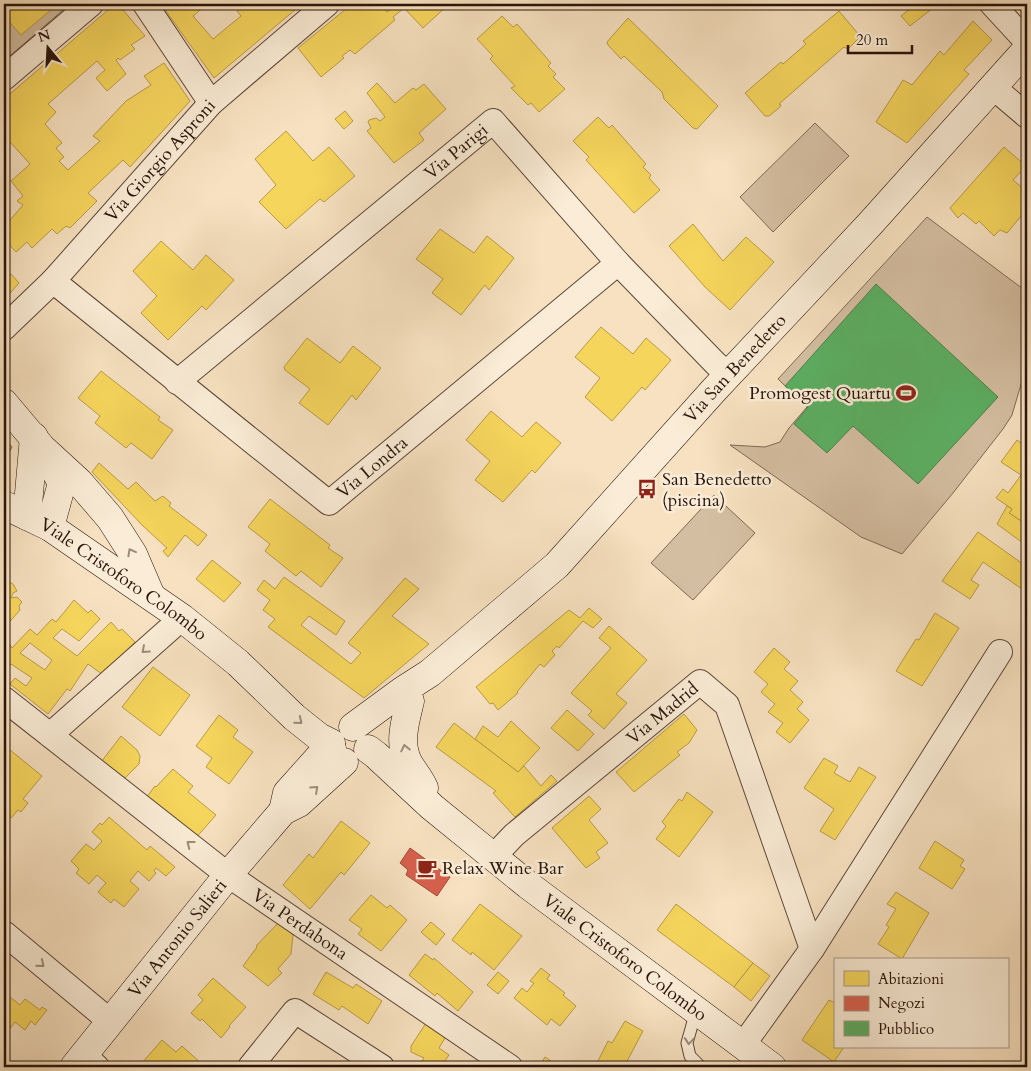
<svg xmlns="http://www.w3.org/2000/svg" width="1031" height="1071" viewBox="0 0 1031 1071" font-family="Cardo,serif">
  <rect width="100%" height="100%" fill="#f7e1c0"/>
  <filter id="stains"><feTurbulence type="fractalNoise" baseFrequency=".004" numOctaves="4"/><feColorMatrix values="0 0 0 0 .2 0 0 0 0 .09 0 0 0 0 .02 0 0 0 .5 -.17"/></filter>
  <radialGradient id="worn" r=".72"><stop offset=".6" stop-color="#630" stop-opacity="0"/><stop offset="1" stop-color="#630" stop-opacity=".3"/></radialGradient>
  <g fill="#d4bea1" stroke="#7e6956">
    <path d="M4 4H70L4 61Z"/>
    <path d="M815 123 849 156 773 232 740 197Z"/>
    <path d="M927 217 1027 292V364L1012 415 1003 429 953 493 902 554 861 537 730 445 765 447 780 442 789 428 807 407 778 379Z"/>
    <path d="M4 438 12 447 4 462Z"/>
    <path d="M714 495 755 533 693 600 651 563Z"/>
  </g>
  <g fill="#f6d55c" stroke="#b89b44" fill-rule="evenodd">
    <path d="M4 4H58L21 35 4 16Z"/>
    <path d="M115 4H118L145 36 131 45 135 49 120 60 118 58 116 60 126 74 107 91 96 78 105 70 97 61 48 104 56 112 45 124 62 143 56 148 64 157 59 161 68 170 100 141 93 136 126 101 151 85 144 76 164 63 190 101 130 167 123 160 88 193 97 201 70 228 66 226 57 234 52 229 32 248 27 242 16 252 4 239V227L23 205 17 201 23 196 11 181 30 164 10 142 4 147V99Z"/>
    <path d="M161 4H204L205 6 193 16 213 39 241 16 237 11 245 4H302L214 78Z"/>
    <path d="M352 4H380L387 12 397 4H446L448 5 423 28 404 8 393 17 395 20 355 54 350 50 342 56 344 58 321 77 298 48Z"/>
    <path d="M736 4H748L739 8Z"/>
    <path d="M916 4H938L910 26 901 16Z"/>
    <path d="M1014 4H1027V10L1024 14Z"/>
    <path d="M839 11 860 36 859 38 848 49 844 47 779 104 781 105 780 107 769 116H765L745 93 781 62 783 64 806 44 803 41Z"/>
    <path d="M502 16 513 27 517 24 551 63 548 66 556 74 553 77 565 89 539 112 531 103 528 105 511 88 515 86 490 59 493 56 477 39Z"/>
    <path d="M628 18 718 106 697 129 693 128 664 99 662 92 624 56 621 59 608 45 607 42Z"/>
    <path d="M973 21 992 40 964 70 969 74 907 143 876 122 903 80 912 85 940 51 944 55Z"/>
    <path d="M377 83 395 103 413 88 416 90 424 84 446 109 419 133 424 140 394 163 367 131 371 128 368 122 369 120 376 118 380 121 385 117 367 93Z"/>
    <path d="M345 111 353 121 344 129 335 119Z"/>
    <path d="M598 117 609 128 612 125 646 164 643 167 651 175 649 178 660 190 634 213 586 160 589 157 573 141Z"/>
    <path d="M286 131 313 161 329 147 355 176 324 202 320 199 286 229 259 202 276 185 255 159Z"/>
    <path d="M1004 147 1026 166 1013 180 1025 190 1022 193 1027 198V209L1007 233 1000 230 994 236 979 221 976 224 963 213 958 218 950 208Z"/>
    <path d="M693 224 723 261 746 237 774 262 730 310 705 287 669 246Z"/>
    <path d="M440 229 474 253 487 236 514 258 489 290 485 285 461 315 432 293 443 279 416 259Z"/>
    <path d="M161 241 193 270 206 255 234 280 206 310 202 306 168 340 141 313 157 296 133 271Z"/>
    <path d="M11 274 19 283 4 300V280Z"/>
    <path d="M601 327 633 354 646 338 671 360 645 390 642 387 612 421 585 397 600 378 575 357Z"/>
    <path d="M307 338 340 363 353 346 381 368 356 400 352 395 328 425 299 403 310 389 285 370 284 367Z"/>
    <path d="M101 371 160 417 158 420 173 430 152 459 131 443 126 448 95 423 100 416 78 398Z"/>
    <path d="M491 411 522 437 536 422 561 443 535 473 532 470 503 502 475 480 490 461 466 440Z"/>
    <path d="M1017 440 1027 447V525L1009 513 1012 509 996 498 1003 489 1008 493 1021 475 1001 462Z"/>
    <path d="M99 463 128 489 136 482 155 501 163 496 171 503 169 506 207 535 198 546 185 535 168 557 163 551 167 548 143 526 92 472Z"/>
    <path d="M270 499 330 545 328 548 343 558 321 587 301 571 296 576 265 551 270 544 248 527Z"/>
    <path d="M1007 506 1012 509 1009 513 1027 525V546L997 524Z"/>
    <path d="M978 532 1027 567V581L1022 589 983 562 971 580 979 585 970 599 942 581Z"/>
    <path d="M212 560 241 583 224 602 196 579Z"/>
    <path d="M284 577 345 621 336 635 309 616 301 625 351 664 361 653 348 643 405 578 419 589 392 616 429 644 364 698 268 627 275 619 263 610 270 600 257 590 264 580 275 589Z"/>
    <path d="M8 581 13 584 17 591 13 593 11 598 17 597 22 602 19 606 20 610 5 627 4 625V583Z"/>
    <path d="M74 600 88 613 91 610 100 619 79 641 62 629 53 638 77 656 111 622 119 631 122 629 135 642 102 674 88 664 70 691 67 689 48 714 10 684 15 678 26 686 32 678 11 664 4 672V643H9L12 648 30 629 37 635 52 619 56 622ZM30 643 52 660 45 670 20 653Z"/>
    <path d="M589 608 602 619 593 628 583 621 559 648 557 646 552 651 555 655 544 667 540 664 517 692 518 693 498 710 493 703 490 704 476 687 569 610 580 618Z"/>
    <path d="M935 613 959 628 922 686 896 671 916 639 919 640Z"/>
    <path d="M609 626 647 660 616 694 627 703 604 729 588 715 592 711 571 693 611 648 599 638Z"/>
    <path d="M774 648 790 662 784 669 798 681 790 690 803 702 797 709 809 720 790 743 776 732 783 723 768 712 775 704 761 692 768 684 754 672Z"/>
    <path d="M153 667 190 695 160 736 122 707Z"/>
    <path d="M567 710 594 734 578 751 551 728Z"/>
    <path d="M684 714 697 730 689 743 677 752 680 755 634 792 616 772Z"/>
    <path d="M219 715 238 730 233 737 253 752 229 784 206 767 212 758 196 746Z"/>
    <path d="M511 721 540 748 518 772 475 739 483 726 498 737Z"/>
    <path d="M454 723 518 772 524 766 541 786 551 775 557 781 515 817 493 793 496 791 436 747Z"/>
    <path d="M121 736 137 750 140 756 139 764 125 778 101 762Z"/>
    <path d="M4 745 42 776 23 799 28 803 21 812 18 810 11 818 4 812Z"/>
    <path d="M824 758 838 766 834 773 850 782 859 767 876 777 835 840 820 831 834 809 804 788Z"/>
    <path d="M173 769 193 786 188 792 216 815 194 840 146 798 155 786 156 787Z"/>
    <path d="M687 792 713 812 679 857 656 839 666 826 662 822 679 799 682 801Z"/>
    <path d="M589 796 601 809 589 820 608 843 596 852 600 858 586 868 552 828Z"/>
    <path d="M109 817 147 850 150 846 175 867 166 876 156 868 154 871 156 873 149 881 138 871 130 881 139 889 124 907 114 899 111 903 98 892 106 883 97 875 89 884 76 873 79 869 71 861 86 844 94 850 102 841 92 832 100 823 102 825Z"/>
    <path d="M341 821 370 843 344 875 341 872 310 909 283 885 309 854 313 858Z"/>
    <path d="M935 841 964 860 960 866 965 869 952 889 919 868Z"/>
    <path d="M896 892 929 913 902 959 878 944 889 927 886 925 896 909 887 904Z"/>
    <path d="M371 895 387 908 390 905 407 920 381 951 358 934 362 929 349 920Z"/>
    <path d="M480 904 522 936 494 970 472 952 471 955 452 940Z"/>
    <path d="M676 904 753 963 734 987 657 930Z"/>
    <path d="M279 922 293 935 291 954 278 969 282 973 268 986 243 966 257 947 256 946Z"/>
    <path d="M431 922 445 934 436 945 421 932Z"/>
    <path d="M425 954 433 960 434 958 473 992 458 1011 437 993 435 996 409 975Z"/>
    <path d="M753 963 770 976 751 1001 734 987Z"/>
    <path d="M541 968 550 975 547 979 565 993 563 995 576 1006 560 1026 551 1019 547 1025 514 998 522 988 527 992 534 983 530 981Z"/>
    <path d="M326 972 353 988 356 984 382 1001 368 1024 342 1006 339 1010 313 994Z"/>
    <path d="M498 972 509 981 498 994 487 985Z"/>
    <path d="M213 978 246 1007 229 1026 230 1027 221 1038 202 1019 200 1021 191 1013 203 1000 198 995Z"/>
    <path d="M4 992 20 1005 25 999 40 1010 42 1007 47 1010 35 1025 31 1021 25 1030 15 1022 4 1036Z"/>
    <path d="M829 1000 835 1003V1047H844L834 1062 802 1040Z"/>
    <path d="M428 1020 448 1033 439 1048 449 1055 441 1067 434 1065 433 1067H422L419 1065 424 1058 411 1052V1046Z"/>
    <path d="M625 1021 643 1031 624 1067H595L608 1041 612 1043Z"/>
    <path d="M162 1040 176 1052 182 1046 203 1065 201 1067H146L141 1064Z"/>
    <path d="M545 1057 560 1067H539Z"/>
  </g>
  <path fill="#d6604d" stroke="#a24939" d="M410 848 450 877 437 896 406 875 408 870 400 863Z"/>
  <path fill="#5aae61" stroke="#4b8047" d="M876 284 998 397 918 484 853 426 827 453 794 424 808 407 785 386Z"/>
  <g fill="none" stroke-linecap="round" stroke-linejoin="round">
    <defs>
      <path id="lane" d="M696 1011 687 1043 690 1056 701 1067"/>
      <g id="street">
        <path d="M145 4 211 103"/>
        <path d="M992 4 1027 42"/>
        <path d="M4 78 91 4"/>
        <path d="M993 87 1027 116"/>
        <path id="s1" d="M53 281 329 503 618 263"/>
        <path id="s2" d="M4 328 53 281 211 103 327 4"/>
        <path id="s3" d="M177 382 493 121 618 263 716 364 728 374"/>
        <path id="s4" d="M4 699 228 875 510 1067"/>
        <path d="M50 735 182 618"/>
        <path id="s5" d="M494 856 514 835 700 682 727 705 812 949"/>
        <path d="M4 933 111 1022"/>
        <path d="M743 1045 812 949 1000 652"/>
        <path d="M84 1055 97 1067"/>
        <path d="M250 1067 295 1011 382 1067"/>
      </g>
      <g id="secondary">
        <path d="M4 403 42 448 79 482 110 518 133 554 151 596"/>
        <path d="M48 458 62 483 50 527"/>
        <path id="s6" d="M4 505 50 527 182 618 238 663 294 717 319 737 331 743"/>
        <path d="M27 516 34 437"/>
        <path d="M410 701C405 722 398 744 409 764 414 772 420 779 424 788"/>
        <path id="s7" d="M353 727 402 691 430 673 557 565 714 390 869 225 1027 49"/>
        <path id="s8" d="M368 749 376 755 432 807 528 885 772 1067"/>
        <path d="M283 811 287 793 321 755 332 749"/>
        <path id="s9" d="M74 1067 228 875 283 811 299 803 344 762"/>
      </g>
    </defs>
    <use href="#lane" stroke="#5c4738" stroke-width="13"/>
    <use href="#street" stroke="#5c4738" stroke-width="26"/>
    <use href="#secondary" stroke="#28140b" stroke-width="29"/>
    <use href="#lane" stroke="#faecd6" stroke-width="11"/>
    <use href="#street" stroke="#faecd6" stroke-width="24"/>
    <use href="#secondary" stroke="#faecd6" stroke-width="28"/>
  </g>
  <defs><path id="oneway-chevron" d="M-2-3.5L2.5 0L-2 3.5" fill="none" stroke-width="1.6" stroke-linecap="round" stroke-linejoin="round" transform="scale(1.25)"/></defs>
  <g stroke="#9c8b7b">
    <use href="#oneway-chevron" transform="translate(131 552) rotate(-119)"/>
    <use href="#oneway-chevron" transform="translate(145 650) rotate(138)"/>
    <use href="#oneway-chevron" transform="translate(299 721) rotate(39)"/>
    <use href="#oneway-chevron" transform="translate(405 748) rotate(-102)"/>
    <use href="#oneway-chevron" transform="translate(315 789) rotate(-42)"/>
    <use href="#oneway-chevron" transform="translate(190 844) rotate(-142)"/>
    <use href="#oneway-chevron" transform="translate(41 964) rotate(40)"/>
    <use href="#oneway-chevron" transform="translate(689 1041) rotate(95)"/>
  </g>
  <defs>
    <symbol id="stadium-bare" viewBox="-9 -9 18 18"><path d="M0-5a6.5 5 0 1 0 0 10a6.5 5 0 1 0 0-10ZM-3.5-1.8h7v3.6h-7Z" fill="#8f2418" stroke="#faecd6" stroke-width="2.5" paint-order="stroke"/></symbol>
    <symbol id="bus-bare" viewBox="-9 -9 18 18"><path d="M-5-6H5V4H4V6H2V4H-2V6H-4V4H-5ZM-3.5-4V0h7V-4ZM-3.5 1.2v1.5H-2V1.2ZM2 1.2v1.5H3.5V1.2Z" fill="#8f2418" stroke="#faecd6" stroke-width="2.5" paint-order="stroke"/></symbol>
    <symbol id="cafe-bare" viewBox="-9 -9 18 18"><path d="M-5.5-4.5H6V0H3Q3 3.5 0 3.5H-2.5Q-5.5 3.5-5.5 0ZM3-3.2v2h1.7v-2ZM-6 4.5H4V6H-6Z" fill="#8f2418" stroke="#faecd6" stroke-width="2.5" paint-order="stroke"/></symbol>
  </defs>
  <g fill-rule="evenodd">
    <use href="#stadium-bare" x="892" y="379" width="28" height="28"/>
    <use href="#bus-bare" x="633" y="475" width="28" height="28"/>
    <use href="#cafe-bare" x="413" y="854" width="28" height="28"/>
  </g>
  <g text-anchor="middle" stroke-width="5" stroke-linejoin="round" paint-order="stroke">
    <g font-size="18" fill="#28140b" stroke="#faecd6">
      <text dy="6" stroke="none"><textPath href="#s3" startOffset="362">Via Parigi</textPath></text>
      <text dy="6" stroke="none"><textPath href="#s2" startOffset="229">Via Giorgio Asproni</textPath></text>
      <text dy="6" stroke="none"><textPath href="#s7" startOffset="526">Via San Benedetto</textPath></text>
      <text dy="6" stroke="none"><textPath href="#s1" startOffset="410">Via Londra</textPath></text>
      <text dy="6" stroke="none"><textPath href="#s6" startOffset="141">Viale Cristoforo Colombo</textPath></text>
      <text dy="6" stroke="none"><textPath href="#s5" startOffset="221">Via Madrid</textPath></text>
      <text dy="6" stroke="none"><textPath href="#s4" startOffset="372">Via Perdabona</textPath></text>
      <text dy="6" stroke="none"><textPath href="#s9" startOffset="165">Via Antonio Salieri</textPath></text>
      <text dy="6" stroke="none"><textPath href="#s8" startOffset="331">Viale Cristoforo Colombo</textPath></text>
    </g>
    <g font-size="18" fill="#28140b" stroke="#faecd6" text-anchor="start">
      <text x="891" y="399" text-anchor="end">Promogest Quartu</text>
      <text x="662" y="485">San Benedetto<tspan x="662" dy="21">(piscina)</tspan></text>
      <text x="442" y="874">Relax Wine Bar</text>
    </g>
  </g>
  <rect width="1031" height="1071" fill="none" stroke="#f7e1c0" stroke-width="20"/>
  <rect x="5" y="5" width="1021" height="1061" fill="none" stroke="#28140b" stroke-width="2.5"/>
  <rect x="10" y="10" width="1011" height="1051" fill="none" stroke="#28140b"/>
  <rect x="834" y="958" width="175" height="90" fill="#faecd6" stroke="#a69685"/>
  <rect x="844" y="971" width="25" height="15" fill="#f6d55c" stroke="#a69685"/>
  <text x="878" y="984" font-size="15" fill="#28140b">Abitazioni</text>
  <rect x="844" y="996" width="25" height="15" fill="#d6604d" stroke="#a69685"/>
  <text x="878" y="1008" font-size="15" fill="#28140b">Negozi</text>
  <rect x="844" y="1021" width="25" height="15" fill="#5aae61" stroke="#a69685"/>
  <text x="878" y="1034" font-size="15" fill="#28140b">Pubblico</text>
  <g transform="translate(48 48) rotate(342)" stroke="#faecd6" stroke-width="4" paint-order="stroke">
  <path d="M0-4L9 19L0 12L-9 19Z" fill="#28140b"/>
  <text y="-8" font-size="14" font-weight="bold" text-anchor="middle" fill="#28140b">N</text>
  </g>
  <path d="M848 45v8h64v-8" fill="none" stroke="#28140b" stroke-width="2.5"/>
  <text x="856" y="45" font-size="15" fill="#28140b" stroke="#faecd6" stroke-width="4" paint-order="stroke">20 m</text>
  <rect width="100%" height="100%" filter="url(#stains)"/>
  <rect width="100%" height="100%" fill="url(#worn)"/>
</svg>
